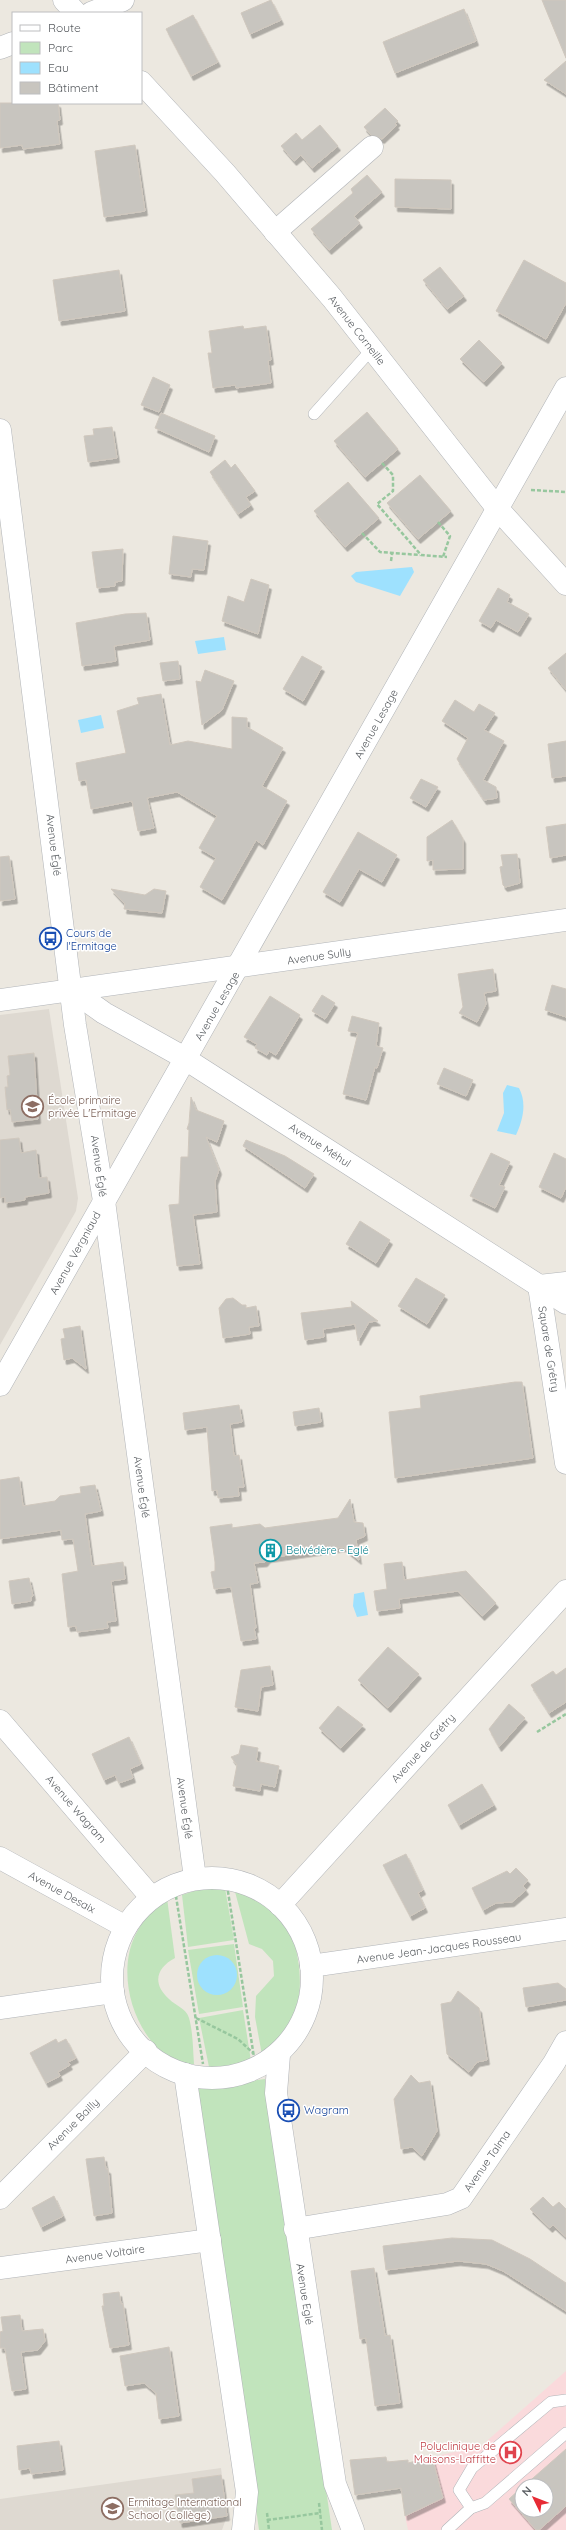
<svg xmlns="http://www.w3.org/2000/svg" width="566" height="2530" viewBox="0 0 566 2530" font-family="Quicksand,sans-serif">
  <defs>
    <filter id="shadow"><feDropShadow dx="2.5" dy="4.5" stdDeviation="0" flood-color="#0004"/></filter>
  </defs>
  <rect width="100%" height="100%" fill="#ece8e0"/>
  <g fill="#ded9d1">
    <path d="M49 1009 78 1198 76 1211 0 1345V1015Z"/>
    <path d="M221 2468 227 2516 222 2530H0V2499Z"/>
  </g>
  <path fill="#fadadc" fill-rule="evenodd" d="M566 2371V2530H408L405 2516 442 2498 432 2457 481 2446ZM522 2486H546V2510H522Z"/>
  <g fill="#c1e4bc">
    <path d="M203 1888H225L234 1940 188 1947 182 1895Z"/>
    <path d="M234 1888C248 1896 281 1913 289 1928 295 1939 297 1954 299 1966 303 2009 294 2027 262 2055L255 2017 256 1996 274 1976 273 1961 262 1949 249 1944Z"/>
    <path d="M167 1898 175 1958C156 1968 152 1984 169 1999 176 2006 186 2008 189 2018 193 2032 193 2050 194 2064 188 2064 179 2065 173 2062 169 2061 165 2055 162 2052 130 2025 116 1967 138 1930 145 1917 156 1907 167 1898Z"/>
    <path d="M234 1944 243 2007 199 2014 188 1950Z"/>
    <path d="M243 2010 251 2061 229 2066 209 2067 199 2018Z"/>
    <path d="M265 2079 332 2530H259L197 2089Z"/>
  </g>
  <g fill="#9ee1fe">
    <path d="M412 567 414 572 400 596 356 582 351 576 356 572Z"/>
    <path d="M224 637 226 650 198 654 195 641Z"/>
    <path d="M101 715 104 728 81 733 78 720Z"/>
    <path d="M507 1085 519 1088C527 1103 523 1120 516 1135L497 1131 504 1113 503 1093Z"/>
    <path d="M364 1592 368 1615 357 1617 353 1606 354 1594Z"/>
    <circle cx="217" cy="1975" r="20"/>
  </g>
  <g fill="#c8c5bf" stroke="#d0c8be" filter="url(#shadow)">
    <path d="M271 0 281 20 250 34 241 13Z"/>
    <path d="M542 0H566V58Z"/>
    <path d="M464 9 476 41 395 73 383 42Z"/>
    <path d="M193 15 218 62 191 76 166 29Z"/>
    <path d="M566 61V94L544 80Z"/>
    <path d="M0 103H58L60 120 57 121 60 144 23 149 22 145 0 148Z"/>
    <path d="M385 108 398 121 395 124 397 125 382 139 371 135 364 127Z"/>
    <path d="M320 125 338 146 312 168 301 155 294 161 281 146 296 133 302 140Z"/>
    <path d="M135 145 145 211 104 217 95 151Z"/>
    <path d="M367 175 382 192 354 216 360 223 329 250 311 229 353 193 351 189Z"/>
    <path d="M395 179 451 180V209L395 207Z"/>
    <path d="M524 260 566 283V303L546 339 496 311Z"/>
    <path d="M440 267 464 296 447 309 423 280Z"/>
    <path d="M119 270 125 311 59 321 53 280Z"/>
    <path d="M243 326 244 329 266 326 271 360 268 361 271 383 236 388 235 385 213 388 208 353H212L209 331Z"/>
    <path d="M479 340 502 363 484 382 460 359Z"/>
    <path d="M153 377 170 385 159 412 141 405Z"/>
    <path d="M367 412 398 449 365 477 334 441Z"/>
    <path d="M161 413 215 436 209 452 155 428Z"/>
    <path d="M112 427 117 458 88 462 84 436 94 435 93 429Z"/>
    <path d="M225 460 231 468 235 464 255 491 246 497 251 505 238 514 210 472Z"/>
    <path d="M420 475 451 511 418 539 387 503Z"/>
    <path d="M348 482 379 518 345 547 314 511Z"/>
    <path d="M173 536 208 541 204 570 192 569 191 577 169 574Z"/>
    <path d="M123 549 122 581 115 582V586L97 588 92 552Z"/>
    <path d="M251 579 269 585 258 634 222 621 228 596 244 602Z"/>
    <path d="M498 588 510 595 507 602 529 614 518 632 496 620 491 628 479 621Z"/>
    <path d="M146 613 150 640 114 646 116 661 82 666 76 623 125 614Z"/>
    <path d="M566 653V690L548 668Z"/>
    <path d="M302 656 322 667 303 701 283 689Z"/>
    <path d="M178 661 180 679 163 681 160 663Z"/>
    <path d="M205 670 234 681 222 710 202 725 196 681 201 682Z"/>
    <path d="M161 694 170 745 188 741 232 749V717L247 718V727L283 748 262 786 287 801 263 845 256 840 222 900 200 887 216 858 199 848 217 816 177 792 147 798 154 828 138 831 132 801 91 809 86 780 79 781 76 763 126 753 117 711 139 704 137 698Z"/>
    <path d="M455 700 474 712 479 704 495 713 484 730 504 741 483 780 496 787 497 798 484 800 457 759 468 738 442 721Z"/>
    <path d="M566 741V776L552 778 548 744Z"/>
    <path d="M421 779 438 787 426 807 410 798Z"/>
    <path d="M452 820 463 839V869L433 870V860L427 861V837Z"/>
    <path d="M566 824V855L550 858 546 827Z"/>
    <path d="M358 832 397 855 382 882 359 869 340 902 323 892Z"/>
    <path d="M517 854 520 883 505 887 503 885 500 867 503 866 501 855Z"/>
    <path d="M9 856 15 899 0 901V857Z"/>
    <path d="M111 889 145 895 154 889 166 891 162 913 124 909 125 904Z"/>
    <path d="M493 969 496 991 484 993 486 1004 477 1022 459 1013 463 1007 458 974Z"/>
    <path d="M552 985 566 989V1017L545 1010Z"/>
    <path d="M322 995 335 1003 325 1019 312 1011Z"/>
    <path d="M270 996 300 1015 276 1055 269 1051 267 1055 255 1048 257 1044 244 1037Z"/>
    <path d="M352 1016 379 1023 376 1046 383 1048 377 1068 375 1067 366 1100 343 1094 358 1033 348 1031Z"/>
    <path d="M34 1053 38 1119 12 1122 10 1109 7 1110 5 1087H8L7 1076 10 1075 8 1056Z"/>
    <path d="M444 1068 473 1080 466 1096 437 1084Z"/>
    <path d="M191 1097 196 1110 224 1121 217 1142 206 1137 219 1170 215 1181 217 1212 193 1215 200 1264 177 1266 169 1205 179 1204 181 1157H188L189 1130 187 1129 189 1123Z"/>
    <path d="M19 1138 21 1153 36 1150 39 1178 47 1177 49 1193 25 1197V1200L5 1203V1197L0 1198V1140Z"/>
    <path d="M246 1140 285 1156 314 1174 305 1188 243 1146Z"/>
    <path d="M491 1153 510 1162 499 1185 505 1187 495 1208 470 1196Z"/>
    <path d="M554 1153 566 1159V1187L561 1198 539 1187Z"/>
    <path d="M360 1221 390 1240 376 1263 346 1244Z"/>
    <path d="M416 1278 445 1295 427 1324 398 1306Z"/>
    <path d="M233 1298 242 1305H246V1308L256 1306 259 1326 249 1327 250 1334 223 1338 219 1308 226 1299Z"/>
    <path d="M351 1301 378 1321 369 1322 358 1341 355 1324 323 1329 324 1337 305 1340 301 1313 352 1307Z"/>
    <path d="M80 1326 86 1369 72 1358 64 1360 61 1339 65 1338 63 1329Z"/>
    <path d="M515 1382H522L533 1458 395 1478 389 1412 421 1408 420 1396Z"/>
    <path d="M239 1405 242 1422 230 1424 234 1456 239 1455 244 1487H238L239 1496 218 1498 217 1490 212 1491 207 1427 185 1430 183 1413Z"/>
    <path d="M319 1408 321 1422 295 1426 293 1412Z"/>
    <path d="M19 1477 23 1506 55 1501 60 1496 81 1493 80 1487 95 1485 101 1511 85 1514 92 1566 123 1562 125 1579 111 1581 116 1621 107 1622 108 1628 77 1632 76 1626 68 1627 62 1574 78 1571 73 1539 62 1540 61 1530 0 1539V1480Z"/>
    <path d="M350 1499 354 1522 363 1523 365 1536 356 1540 359 1560 343 1547 268 1558 265 1562 254 1563 258 1583 250 1584 256 1628H254L256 1639 241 1641 231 1587 214 1589 211 1572 215 1571V1562L210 1527 232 1524V1528L260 1524 265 1528 338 1518Z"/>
    <path d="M402 1562 404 1580 466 1571 496 1603 482 1616 458 1591 399 1599 400 1608 377 1611 374 1591 387 1589 384 1564Z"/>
    <path d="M29 1578 33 1596 31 1597V1601L12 1604 9 1581Z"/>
    <path d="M388 1647 419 1674 388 1708 358 1680Z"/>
    <path d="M270 1666 273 1685 261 1687 258 1711 235 1707 241 1670Z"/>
    <path d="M566 1668V1702L549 1713 531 1685 553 1671 556 1675Z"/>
    <path d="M509 1704 525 1718 499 1747 489 1729Z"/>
    <path d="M338 1706 363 1725 341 1748 319 1728Z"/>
    <path d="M129 1737 141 1764 130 1769 133 1778 119 1783 115 1775 104 1780 92 1754Z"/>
    <path d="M241 1745 258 1748 256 1761 279 1766 275 1787 261 1784 260 1791 233 1786 237 1765 231 1757 239 1754Z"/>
    <path d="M482 1784 494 1805 459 1825 448 1805Z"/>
    <path d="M406 1854 423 1890 418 1893 425 1908 410 1916 383 1865Z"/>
    <path d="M516 1868 528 1880 523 1886 526 1890 512 1902 496 1903 483 1910 472 1888 507 1871 510 1874Z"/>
    <path d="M558 1983 566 1989V2000L526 2007 523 1988Z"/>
    <path d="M458 1991 479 2008 487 2060 477 2062 469 2072 447 2054 441 2004 451 2002Z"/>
    <path d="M56 2039 58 2043 66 2039 76 2058 68 2062 70 2065 58 2072 60 2076 46 2083 30 2053Z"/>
    <path d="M411 2075 419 2083 430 2081 437 2131 422 2156 412 2147 401 2149 394 2099Z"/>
    <path d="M104 2157 106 2169H108L112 2213 94 2216 86 2159Z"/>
    <path d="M54 2196 63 2216 41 2227 32 2208Z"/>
    <path d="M543 2197 553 2207 559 2202 566 2209V2237L553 2225 550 2228 530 2209Z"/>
    <path d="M452 2238 492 2240 530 2259 566 2283V2311L503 2271 486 2264 458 2261 386 2270 383 2246Z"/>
    <path d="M374 2268 385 2336 390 2335 400 2403 375 2406 366 2338 360 2339 351 2271Z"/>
    <path d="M119 2292 121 2304H123L129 2345 110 2348 102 2306H104L103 2294Z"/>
    <path d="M20 2315 22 2331 43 2329 45 2341 38 2350 21 2352 26 2389 12 2391 5 2348H0V2332L3 2331 1 2317Z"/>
    <path d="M169 2347 179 2416 159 2419 156 2393 144 2383 125 2386 120 2356Z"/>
    <path d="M59 2441 63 2470 31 2474 30 2468 19 2470 17 2446Z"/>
    <path d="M566 2449V2506L539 2530H536L509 2499 522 2487V2510H546V2486H524Z"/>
    <path d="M386 2457 387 2462 408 2460V2463L432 2457 443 2498 405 2516 401 2488 355 2495 350 2460Z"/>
    <path d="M221 2475 227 2516 180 2523 175 2495 194 2493 192 2479Z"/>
  </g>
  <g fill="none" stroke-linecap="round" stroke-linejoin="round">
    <defs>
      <g id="lane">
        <path d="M314 414 372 349"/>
        <path d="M471 2508 459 2490 472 2468 551 2402 566 2400"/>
        <path d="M447 2530 471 2508 485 2503 566 2433"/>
      </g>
      <g id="street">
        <path d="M64 0 76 13"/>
        <path d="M91 13 123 0"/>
        <path d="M0 48 13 43"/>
        <path d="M141 82 225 173 332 298 497 508 566 584"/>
        <path d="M275 232 372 147"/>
        <path d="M0 430 75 1025 104 1201 195 1878"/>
        <path d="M73 991 104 1013 176 1053 566 1303"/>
        <path d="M0 1000 566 920"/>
        <path d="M566 1283 539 1286 566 1463"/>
        <path d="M0 1385 566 388"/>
        <path d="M0 1721 151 1897"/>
        <path d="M0 1858 124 1926"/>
        <circle cx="212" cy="1978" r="100"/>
        <path d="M280 1905 566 1591"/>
        <path d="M311 1966 566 1929"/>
        <path d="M0 2008 113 1992"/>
        <path d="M279 2055 276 2093 335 2484 353 2530"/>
        <path d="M185 2074 247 2492 243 2530"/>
        <path d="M0 2198 146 2051"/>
        <path d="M295 2229 447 2204 461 2198 554 2063 566 2042"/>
        <path d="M0 2268 210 2240"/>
      </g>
    </defs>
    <use href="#lane" stroke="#b1b4b8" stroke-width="12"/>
    <use href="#street" stroke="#b1b4b8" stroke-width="23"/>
    <g stroke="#97c79e" stroke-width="2.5" stroke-dasharray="4 2" stroke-linecap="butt">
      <path d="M382 463 393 475V491L377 504 421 555 447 557"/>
      <path d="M531 490 566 492"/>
      <path d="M438 522 450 536 443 557"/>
      <path d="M362 533 380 552 420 555"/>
      <path d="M391 561 392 554"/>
      <path d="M537 1732 566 1714"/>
      <path d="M226 1879 256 2070"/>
      <path d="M174 1884 203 2064"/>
      <path d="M196 2018 238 2039 253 2053"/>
      <path d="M319 2503 322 2530"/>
      <path d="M267 2513 269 2530"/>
      <path d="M267 2520 321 2513"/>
    </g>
    <use href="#lane" stroke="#fff" stroke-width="11"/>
    <use href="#street" stroke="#fff" stroke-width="22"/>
  </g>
  <defs>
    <symbol id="bus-ring" viewBox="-11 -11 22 22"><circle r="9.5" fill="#fff" stroke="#1a4fb4" stroke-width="1.5"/><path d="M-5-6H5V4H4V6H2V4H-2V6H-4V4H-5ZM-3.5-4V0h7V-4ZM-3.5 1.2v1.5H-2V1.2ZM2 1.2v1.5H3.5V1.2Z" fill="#1a4fb4"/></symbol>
    <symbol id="school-ring" viewBox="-11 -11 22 22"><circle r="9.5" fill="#fff" stroke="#8d6e63" stroke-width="1.5"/><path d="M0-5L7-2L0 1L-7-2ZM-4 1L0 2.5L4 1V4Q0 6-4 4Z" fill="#8d6e63"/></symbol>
    <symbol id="building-ring" viewBox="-11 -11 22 22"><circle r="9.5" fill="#fff" stroke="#0f9aa8" stroke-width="1.5"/><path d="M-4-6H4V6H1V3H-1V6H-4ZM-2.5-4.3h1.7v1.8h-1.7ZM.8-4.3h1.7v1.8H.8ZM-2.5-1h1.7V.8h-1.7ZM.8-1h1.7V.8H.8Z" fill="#0f9aa8"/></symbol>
    <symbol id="hospital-ring" viewBox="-11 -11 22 22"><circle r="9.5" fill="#fff" stroke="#e0444e" stroke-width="1.5"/><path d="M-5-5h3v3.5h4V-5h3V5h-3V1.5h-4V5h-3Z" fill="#e0444e"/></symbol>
  </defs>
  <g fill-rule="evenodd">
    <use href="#bus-ring" x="38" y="926" width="25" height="25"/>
    <use href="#school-ring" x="20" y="1094" width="25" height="25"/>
    <use href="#building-ring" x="258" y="1538" width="25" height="25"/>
    <use href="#bus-ring" x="276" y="2098" width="25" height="25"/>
    <use href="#hospital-ring" x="498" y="2440" width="25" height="25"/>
    <use href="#school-ring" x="100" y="2496" width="25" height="25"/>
  </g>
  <g text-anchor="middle" stroke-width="3" stroke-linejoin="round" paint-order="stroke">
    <g font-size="11" fill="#595d61" stroke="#fff">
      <text transform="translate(357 330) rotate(52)" y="4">Avenue Corneille</text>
      <text transform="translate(376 724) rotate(-61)" y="4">Avenue Lesage</text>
      <text transform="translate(54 845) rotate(83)" y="4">Avenue Églé</text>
      <text transform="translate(319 956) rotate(-8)" y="4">Avenue Sully</text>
      <text transform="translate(217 1006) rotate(-60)" y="4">Avenue Lesage</text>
      <text transform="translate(320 1145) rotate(33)" y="4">Avenue Méhul</text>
      <text transform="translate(99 1166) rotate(82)" y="4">Avenue Églé</text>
      <text transform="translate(75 1253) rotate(-61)" y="4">Avenue Vergniaud</text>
      <text transform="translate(549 1349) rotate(81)" y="4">Square de Grétry</text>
      <text transform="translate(142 1487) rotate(82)" y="4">Avenue Églé</text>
      <text transform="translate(423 1748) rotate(-48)" y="4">Avenue de Grétry</text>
      <text transform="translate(185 1808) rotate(82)" y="4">Avenue Églé</text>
      <text transform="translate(76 1809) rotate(49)" y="4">Avenue Wagram</text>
      <text transform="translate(62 1892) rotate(29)" y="4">Avenue Desaix</text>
      <text transform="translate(439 1948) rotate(-8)" y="4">Avenue Jean-Jacques Rousseau</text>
      <text transform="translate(73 2124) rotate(-45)" y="4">Avenue Bailly</text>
      <text transform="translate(487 2161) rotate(-55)" y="4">Avenue Talma</text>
      <text transform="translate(105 2254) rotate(-8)" y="4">Avenue Voltaire</text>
      <text transform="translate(305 2294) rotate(81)" y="4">Avenue Eglé</text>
    </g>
    <g font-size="11" fill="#164399" stroke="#fff" text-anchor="start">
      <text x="66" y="937">Cours de<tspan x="66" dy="13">l'Ermitage</tspan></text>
      <text x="304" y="2114">Wagram</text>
    </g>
    <g font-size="11" fill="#785e54" stroke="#fff" text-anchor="start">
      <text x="48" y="1104">École primaire<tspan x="48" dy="13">privée L'Ermitage</tspan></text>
      <text x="128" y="2506">Ermitage International<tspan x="128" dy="13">School (Collège)</tspan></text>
    </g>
    <g font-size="11" fill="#0d838f" stroke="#fff" text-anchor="start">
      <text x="286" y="1554">Belvédère - Eglé</text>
    </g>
    <g font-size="11" fill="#be3a42" stroke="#fff" text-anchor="end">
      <text x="496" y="2450">Polyclinique de<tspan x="496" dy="13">Maisons-Laffitte</tspan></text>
    </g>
  </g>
  <rect x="12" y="12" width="130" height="92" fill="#ffffff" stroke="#bdbec0"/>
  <rect x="20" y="25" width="20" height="6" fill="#ffffff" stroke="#bdbec0"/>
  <text x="48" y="32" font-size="12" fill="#595d61">Route</text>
  <rect x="20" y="42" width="20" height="12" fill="#c1e4bc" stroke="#bdbec0"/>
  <text x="48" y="52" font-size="12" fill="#595d61">Parc</text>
  <rect x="20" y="62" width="20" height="12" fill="#9ee1fe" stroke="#bdbec0"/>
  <text x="48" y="72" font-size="12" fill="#595d61">Eau</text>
  <rect x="20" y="82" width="20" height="12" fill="#c8c5bf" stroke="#bdbec0"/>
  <text x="48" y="92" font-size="12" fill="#595d61">Bâtiment</text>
  <g transform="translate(534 2498) rotate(313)"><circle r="19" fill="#ffffff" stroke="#bdbec0"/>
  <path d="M0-3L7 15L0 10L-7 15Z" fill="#e72b35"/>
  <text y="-6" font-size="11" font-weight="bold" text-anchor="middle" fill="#595d61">N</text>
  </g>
</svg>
